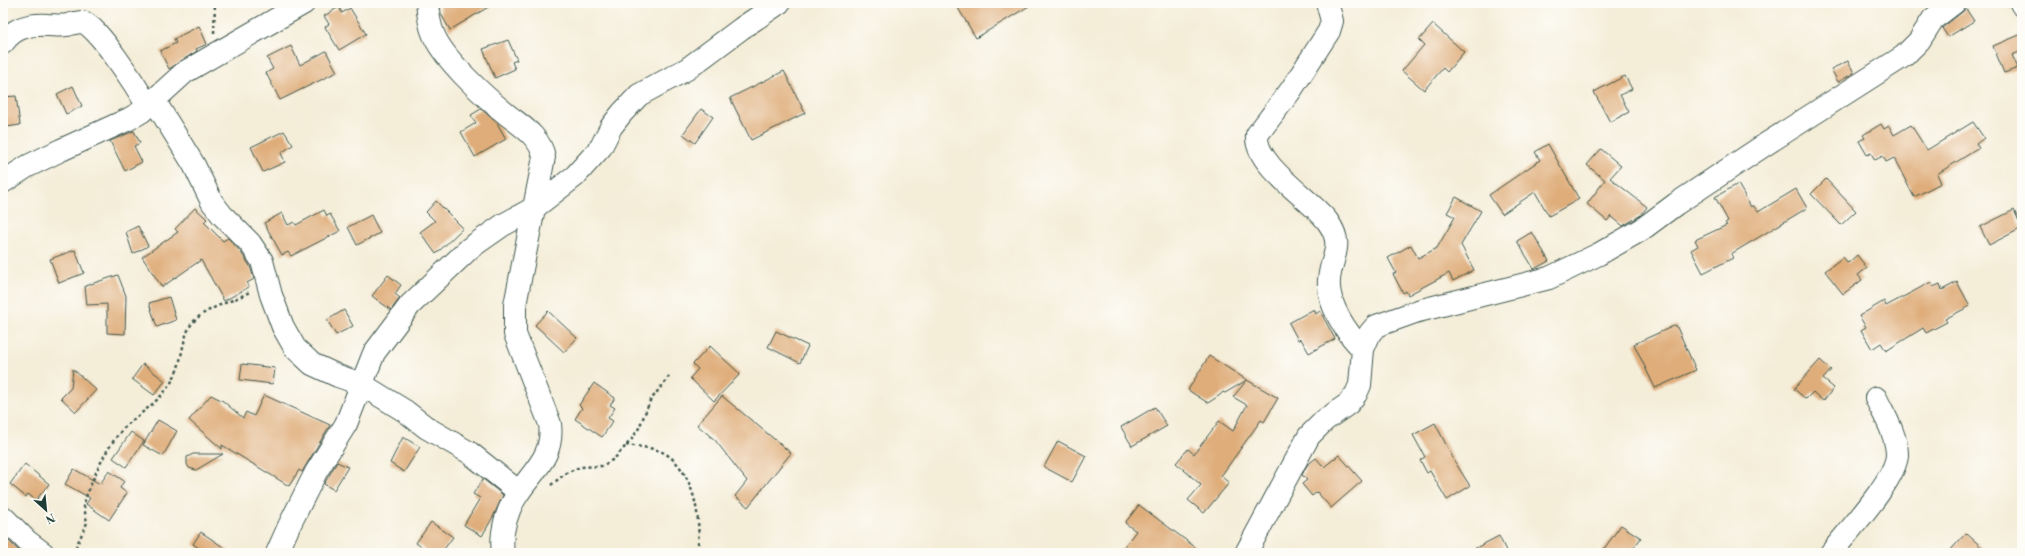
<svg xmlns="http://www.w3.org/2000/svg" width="2025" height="556" viewBox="0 0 2025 556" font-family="'Libre Bodoni',serif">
  <rect width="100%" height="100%" fill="#fdfcf7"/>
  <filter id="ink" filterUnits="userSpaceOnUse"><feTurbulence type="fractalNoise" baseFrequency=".025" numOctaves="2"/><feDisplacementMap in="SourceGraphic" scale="8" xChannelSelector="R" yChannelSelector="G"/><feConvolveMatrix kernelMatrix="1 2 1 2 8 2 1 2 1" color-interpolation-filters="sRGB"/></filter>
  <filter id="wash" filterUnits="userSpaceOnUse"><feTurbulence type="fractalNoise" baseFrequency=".012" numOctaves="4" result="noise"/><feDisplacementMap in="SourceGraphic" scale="16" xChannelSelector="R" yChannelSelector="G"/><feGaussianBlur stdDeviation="0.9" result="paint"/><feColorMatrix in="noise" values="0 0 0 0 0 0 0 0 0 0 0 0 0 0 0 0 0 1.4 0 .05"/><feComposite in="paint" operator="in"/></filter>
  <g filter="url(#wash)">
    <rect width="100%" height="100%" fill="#f4edd8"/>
    <g id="blocks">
      <g fill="#dfad7a">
        <path d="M440 3H495L450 30 441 14Z"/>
        <path d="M955 3H1034L976 38Z"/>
        <path d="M339 7 342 13 350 8 366 34 339 50 325 27 329 24 324 16Z"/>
        <path d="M1966 9 1974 21 1948 37 1942 28Z"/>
        <path d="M1433 24 1464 52 1447 72 1443 68 1424 90 1402 71 1424 45 1419 40Z"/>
        <path d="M199 26 207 44 196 49 197 51 169 69 160 51 176 43 174 39Z"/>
        <path d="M2022 34V51L2012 55 2018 68 2004 73 1993 46Z"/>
        <path d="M508 40 517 60 512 62 515 69 495 78 483 49Z"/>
        <path d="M291 46 300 65 326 51 337 72 280 100 266 73 273 69 267 58Z"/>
        <path d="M1848 61 1854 73 1838 82 1831 69Z"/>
        <path d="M784 71 805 113 751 140 730 98Z"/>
        <path d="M1625 76 1632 89 1620 95 1629 112 1610 122 1594 92Z"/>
        <path d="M73 86 82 106 66 114 57 94Z"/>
        <path d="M16 96 20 125 6 127 3 97Z"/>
        <path d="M481 109 497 123 506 139 475 157 461 132 476 123 471 115Z"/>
        <path d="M701 109 713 117 695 143 683 134Z"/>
        <path d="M1973 122 1984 138 1976 144 1979 148 1937 174 1941 183 1914 197 1894 158 1886 162 1883 156 1875 160 1871 153 1867 155 1859 141 1865 138 1863 135 1881 124 1884 129 1889 126 1894 135 1911 125 1927 150Z"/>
        <path d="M134 131 140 143 134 146 142 162 125 171 110 141Z"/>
        <path d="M284 131 293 145 281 153 285 162 263 172 251 147Z"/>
        <path d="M1548 144 1579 199 1549 216 1535 192 1502 214 1489 195 1540 160 1535 152Z"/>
        <path d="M1601 149 1621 166 1610 178 1647 207 1641 215 1623 226 1611 216 1607 221 1587 204 1605 180 1587 165Z"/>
        <path d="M1826 179 1856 211 1841 225 1811 194Z"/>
        <path d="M1738 184 1751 207 1753 205 1758 212 1796 189 1807 208 1731 254 1733 258 1703 273 1691 250 1698 246 1695 240 1727 225 1725 223 1728 221 1715 197Z"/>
        <path d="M1456 197 1481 211 1461 245 1474 270 1453 281 1449 273 1408 295 1406 291 1403 293 1393 274 1396 273 1388 258 1411 245 1418 258 1437 248 1455 217 1447 213Z"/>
        <path d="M436 201 463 228 436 254 420 232 435 221 426 212Z"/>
        <path d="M195 208 207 219 204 222 223 241 228 238 240 251 250 266 254 279 247 283 249 287 224 301 201 260 162 287 142 257 178 232 175 229Z"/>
        <path d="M324 210 327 216 330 214 340 231 291 256 288 252 282 255 264 223 282 213 288 225 294 222 296 225Z"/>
        <path d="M2014 210 2022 228 1989 245 1980 227Z"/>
        <path d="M371 215 380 233 357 245 348 227Z"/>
        <path d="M138 226 148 246 133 254 126 232Z"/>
        <path d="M1532 232 1549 261 1534 269 1517 241Z"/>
        <path d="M75 250 84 273 59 283 50 259Z"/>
        <path d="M1857 255 1867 268 1858 275 1862 280 1843 294 1825 271 1843 257 1848 263Z"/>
        <path d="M118 275 126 296 125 334 107 333V304L87 305 85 286Z"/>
        <path d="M388 275 401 285 395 294 400 298 391 310 372 296Z"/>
        <path d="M1931 282 1933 287 1940 284 1942 290 1957 282 1970 306 1945 319 1947 322 1926 333 1923 328 1886 351 1881 343 1872 349 1861 330 1866 327 1859 316 1884 301 1886 306Z"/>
        <path d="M169 297 176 320 157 327 149 303Z"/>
        <path d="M1314 309 1316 314 1320 311 1335 339 1309 353 1301 339 1298 340 1289 323Z"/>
        <path d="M344 310 353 326 336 335 327 320Z"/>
        <path d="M548 311 577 338 564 352 535 325Z"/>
        <path d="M1676 325 1696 370 1655 388 1634 344Z"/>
        <path d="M776 331 808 346 800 363 768 347Z"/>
        <path d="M710 346 740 374 714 401 690 378 698 369 693 364Z"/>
        <path d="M1209 356 1247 380 1225 393 1223 392 1220 395 1208 403 1188 390Z"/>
        <path d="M1820 360 1831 370 1823 379 1834 388 1823 401 1813 392 1806 399 1794 389Z"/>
        <path d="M143 364 165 381 154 395 132 379Z"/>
        <path d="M242 364 275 368 273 384 240 380Z"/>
        <path d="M73 369 96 390 76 412 61 398 71 388Z"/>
        <path d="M1247 380 1278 398 1264 422 1261 420 1221 476 1229 483 1204 513 1188 500 1201 485 1176 463 1188 449 1194 454 1219 421 1233 431 1247 405 1233 397Z"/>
        <path d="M594 383 615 398 610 405 615 408 608 418 613 421 602 437 575 419 582 408 579 405Z"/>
        <path d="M211 395 223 401 243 418 246 412 254 416 264 395 330 425 302 472 299 470 289 486 222 445V449L189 420Z"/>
        <path d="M722 396 791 453 748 507 735 496 747 481 715 440 697 425Z"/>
        <path d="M1155 407 1167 426 1132 446 1121 427Z"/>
        <path d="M158 420 177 431 163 456 143 445Z"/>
        <path d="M1435 423 1455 462 1470 486 1447 500 1430 471 1427 473 1420 460 1425 457 1413 435Z"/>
        <path d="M131 432 144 441 126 467 113 458Z"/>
        <path d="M403 437 420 447 404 472 390 463Z"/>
        <path d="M1058 441 1086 456 1072 482 1044 467Z"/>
        <path d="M193 454H223L196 470 189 468 187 464V457Z"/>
        <path d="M1339 455 1362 481 1331 508 1317 492 1312 496 1302 484 1307 480 1302 475 1307 465 1316 458 1324 467Z"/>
        <path d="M337 462 348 467 334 490 324 484Z"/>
        <path d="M25 464 49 484 36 500 28 494 26 497 10 484Z"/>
        <path d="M74 469 100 484 109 471 124 481 120 488 127 493 109 520 86 504 90 498 65 484Z"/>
        <path d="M483 479 503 495 493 517 482 536 464 525 480 498 473 494Z"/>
        <path d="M1139 505 1203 553H1119L1136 531 1125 523Z"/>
        <path d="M431 522 453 537 441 553H430L416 543Z"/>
        <path d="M1621 525 1641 538 1630 553H1601Z"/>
        <path d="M201 532 232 553H206L193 544Z"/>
        <path d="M1966 533 1988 553H1948Z"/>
        <path d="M3 535 18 550 22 553H3Z"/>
        <path d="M1499 536 1507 553H1466Z"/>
      </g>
    </g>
  </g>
  <g filter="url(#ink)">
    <use href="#blocks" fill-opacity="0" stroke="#3f574d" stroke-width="1"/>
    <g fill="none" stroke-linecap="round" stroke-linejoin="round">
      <defs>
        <g id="minor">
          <path d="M427 3C428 13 429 24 433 33 442 58 484 96 505 113 521 126 540 136 544 157L515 305V334L550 424C554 455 535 469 519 492 507 509 500 532 503 553"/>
          <path d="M2021 3 2022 5"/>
          <path d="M1328 6 1332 21 1329 31 1291 90 1257 135C1254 165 1311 199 1328 222 1345 246 1331 256 1329 280 1327 304 1346 333 1363 349"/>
          <path d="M3 43C14 27 30 24 48 25 54 25 61 26 67 25 71 24 77 22 82 22 96 23 139 91 147 105"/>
          <path d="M154 100 194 165 212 202 222 215 250 243 262 261 271 295 283 327 295 348 312 364 338 376 361 384 405 411 427 428 470 453 519 492"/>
          <path d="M3 182 28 166 61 150 129 119 141 112 185 72 304 3"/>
          <path d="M3 517 27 541 43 553"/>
          <path d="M277 553 289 526 316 472 346 424 374 353 410 305 470 248 503 225 534 208 575 176 601 147 611 127 622 113 639 95 687 69 742 28 779 3"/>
          <path d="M1246 553 1309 436 1325 420 1348 404 1356 394 1360 385 1363 349 1370 333 1376 326 1418 311 1549 278 1599 254 1641 230 1676 204 1763 146 1904 56 1919 41 1933 19 1954 3"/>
          <path d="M1831 553C1847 532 1896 480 1897 455 1897 435 1884 415 1876 398"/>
        </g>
      </defs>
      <use href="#minor" stroke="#3f574d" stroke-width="24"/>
      <g stroke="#3f574d" stroke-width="2.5" stroke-dasharray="3 3" stroke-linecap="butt">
        <path d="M214 33 215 3"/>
        <path d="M626 445C639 447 654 447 666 454 695 473 702 521 697 553"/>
        <path d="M551 485 566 473 580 467 602 466 614 459 632 439 639 428 650 401 670 375"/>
        <path d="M73 553 87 523 84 507 85 499C95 474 107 444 127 425 145 409 164 399 175 375 183 360 182 333 194 321 209 306 233 302 251 291"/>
      </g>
      <use href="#minor" stroke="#fff" stroke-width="22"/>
    </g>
  </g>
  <rect width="2025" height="556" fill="none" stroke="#fdfcf7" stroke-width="16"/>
  <g transform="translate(46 510) rotate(153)" stroke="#fdfcf7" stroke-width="3" paint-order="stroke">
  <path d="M0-3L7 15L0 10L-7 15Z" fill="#1f3d34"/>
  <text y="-6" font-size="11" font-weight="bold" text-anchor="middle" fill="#1f3d34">N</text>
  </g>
</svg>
